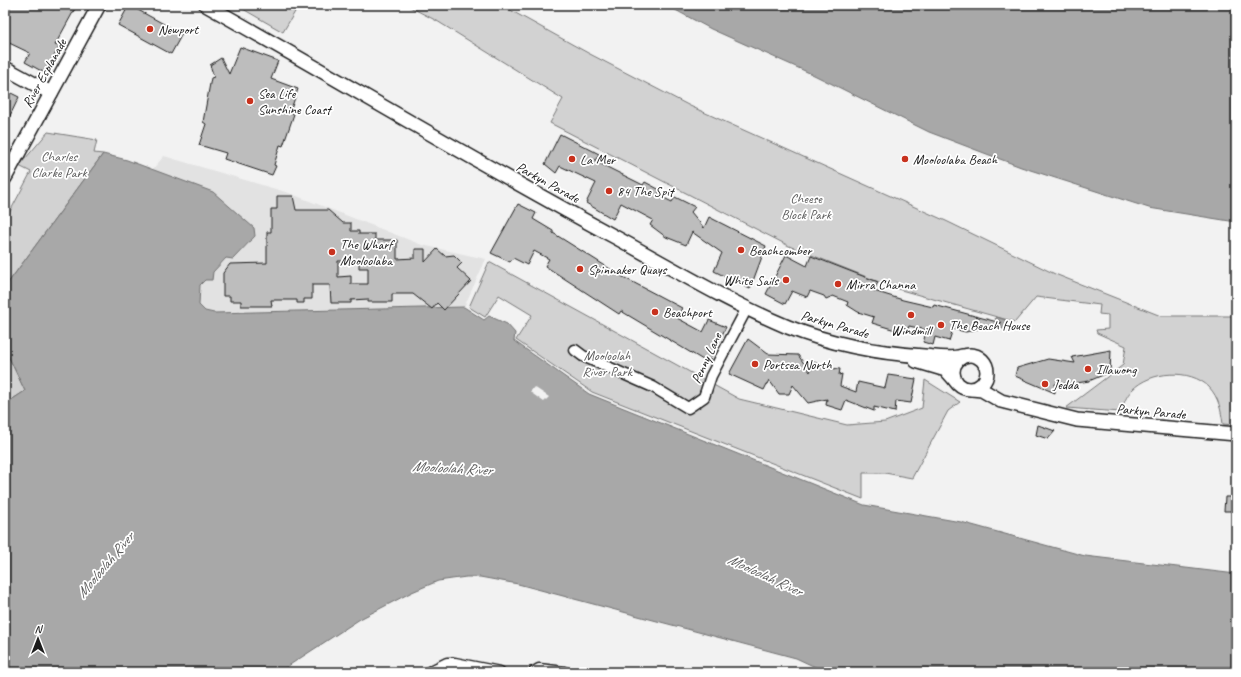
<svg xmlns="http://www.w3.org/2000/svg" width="1241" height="677" viewBox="0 0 1241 677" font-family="Caveat,sans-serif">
  <rect width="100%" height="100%" fill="#f2f2f2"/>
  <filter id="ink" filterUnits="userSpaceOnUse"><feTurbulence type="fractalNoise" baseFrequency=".025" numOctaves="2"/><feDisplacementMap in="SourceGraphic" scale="8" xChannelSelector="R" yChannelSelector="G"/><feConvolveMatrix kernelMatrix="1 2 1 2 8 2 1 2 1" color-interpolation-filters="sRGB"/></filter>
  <g filter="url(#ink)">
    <path fill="#e2e2e2" d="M164 156 289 193 422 245 486 259 464 307 214 313 205 311 199 305 200 285 226 258 233 259 255 236 254 228 236 214 152 170Z"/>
    <g fill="#d2d2d2" stroke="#777">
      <path d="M236 5H299L283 32Z"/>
      <path d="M406 5H501L588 53 690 106 946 221 1055 274 1161 316H1236V425L1223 424C1221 410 1219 398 1209 387 1190 368 1150 371 1132 390 1126 396 1124 403 1121 412L1066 408 1123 365 1126 346 1097 333 1096 330 1108 329V315L1099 314 1100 305 1036 297 1015 322 894 288 789 246 550 123 563 99 437 21Z"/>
      <path d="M48 132 97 140 94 153 103 154 5 287V221L31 172 19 166Z"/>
      <path d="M489 262 739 399 847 425 885 422 922 408 925 380 960 402 948 411 912 478 885 473H863V499L592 392 516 340 532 315 499 295 485 317 469 307Z"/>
      <path d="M5 349 25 391 5 404Z"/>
      <path d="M452 668 475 672H441Z"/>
    </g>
    <g fill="#a8a8a8" stroke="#707070">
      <path d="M666 5H1236V222L1149 208 1021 167 929 132 814 75 711 29Z"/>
      <path d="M103 154 127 160 213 192 254 228 255 236 233 259 226 258 213 272 212 280H205L200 285 199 305 205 311 214 313 464 307 484 320 489 316 507 324 515 333 514 341 589 394 864 505 961 522 1085 556 1236 574V672H826L796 658 518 584 480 577H466L438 581 412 592 360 619 279 672H5V404L25 391 5 349V287Z"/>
      <path d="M996 317 1006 320 1007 327 1002 329 1000 321 995 319Z"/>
    </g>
    <path fill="#f2f2f2" d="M534 387 549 397 544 402 530 392Z"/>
    <g fill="#bdbdbd" stroke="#1c1c1c" fill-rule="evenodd">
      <path d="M8 5H77L55 45 59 47 45 73 25 62 30 53 5 41V23L8 17 5 15V11Z"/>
      <path d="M129 5 182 34 171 54 118 25Z"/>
      <path d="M240 47 278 61 271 79 298 89 290 112 294 114 283 146 280 145 274 165 276 166 272 175 224 159 226 153 199 145 206 124 203 122 211 78 214 77 210 65 221 58 229 74Z"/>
      <path d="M5 90 19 97 5 126Z"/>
      <path d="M560 134 599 154 595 161 643 185 645 182 660 190 658 195 672 202 675 197 695 207 691 212 704 228 709 217 766 246 750 289 714 271 722 253 692 232 686 245 666 237 650 225 653 220 621 203 613 219 586 203 596 183 560 166 556 173 545 164Z"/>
      <path d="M277 196H293L296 210H328L343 223H351V231H359V234H375V240H397V259L415 258V249H425V262L437 249 445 256 454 255 462 263 457 268 471 281 444 310 437 303 432 309 413 294H392V302H368V299L351 300V303H331L330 285H312V299H304V303H297V300H271L272 306H241V301H230V296H223V273L230 264 267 263V232H271V209H277ZM338 261H359V268H368V284H351V276L338 277Z"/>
      <path d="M518 204 536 213 533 219 553 231V233L623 277 682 308 677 318 703 332 709 320 726 327 708 363 621 311 619 314 545 266 549 259 534 251 527 265 513 258 510 262 491 253Z"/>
      <path d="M786 255 807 266 811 256 878 282 874 291 903 300 933 307 934 305 1001 323 966 332 953 329 949 341 935 337 933 345 923 342 927 330 909 326 907 332 892 329 872 323 874 317 858 312 847 305 848 302 833 296 826 299 824 296 810 291 807 297 792 291 785 304 766 294Z"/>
      <path d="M748 339 768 354 798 355 810 372 814 362 826 368 840 369 839 375 842 374 840 386 856 392 858 382 885 388 888 375 916 379 911 403 896 401 895 412 874 407V411L846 400 842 410 826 405 827 399 808 403 793 385 789 394H779L769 380 764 390 729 374Z"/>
      <path d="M1111 350 1110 372 1089 381 1071 384H1055V393L1015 376 1017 368 1048 359 1075 363 1072 357Z"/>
      <path d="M1038 425 1055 431 1048 439 1036 435Z"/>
      <path d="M1225 497H1236V511H1224Z"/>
    </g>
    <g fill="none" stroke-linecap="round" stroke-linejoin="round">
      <defs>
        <g id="minor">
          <path d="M575 350 583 356 653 387 688 408 704 397 711 376 747 308"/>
          <path d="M429 672 447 663H455L500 672"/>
          <path d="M534 672 539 669 564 672"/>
        </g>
        <g id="tertiary">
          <path d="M206 5C343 82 477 163 615 237 672 268 728 302 788 327 831 344 877 353 924 356 936 357 950 360 962 356"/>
          <path d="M5 68 51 93"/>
          <path d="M5 178 99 5"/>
          <circle cx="970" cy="372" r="17"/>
          <path d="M916 361 946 370 954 379"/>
          <path d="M972 389 982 390 1001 401 1077 420 1236 434"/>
        </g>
      </defs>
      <use href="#minor" stroke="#1c1c1c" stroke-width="13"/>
      <use href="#tertiary" stroke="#1c1c1c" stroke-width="16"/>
      <use href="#minor" stroke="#fff" stroke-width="10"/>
      <use href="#tertiary" stroke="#fff" stroke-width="13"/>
    </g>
  </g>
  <g fill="#c8321e" stroke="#fff" stroke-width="1.5">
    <circle cx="150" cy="29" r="4"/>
    <circle cx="250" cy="101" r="4"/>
    <circle cx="572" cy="159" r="4"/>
    <circle cx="905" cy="159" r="4"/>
    <circle cx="609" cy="191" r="4"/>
    <circle cx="741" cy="250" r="4"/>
    <circle cx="332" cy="252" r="4"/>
    <circle cx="580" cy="269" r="4"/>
    <circle cx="786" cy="280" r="4"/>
    <circle cx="838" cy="284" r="4"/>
    <circle cx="655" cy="312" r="4"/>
    <circle cx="911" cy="315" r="4"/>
    <circle cx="941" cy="325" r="4"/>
    <circle cx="755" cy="364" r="4"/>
    <circle cx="1088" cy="369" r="4"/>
    <circle cx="1045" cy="384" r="4"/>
  </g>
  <g text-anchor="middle" stroke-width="3.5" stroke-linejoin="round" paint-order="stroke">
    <g font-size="14" fill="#1c1c1c" stroke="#fff" text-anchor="start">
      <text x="158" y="34">Newport</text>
      <text x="258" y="98">Sea Life<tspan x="258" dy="16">Sunshine Coast</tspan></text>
      <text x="580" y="164">La Mer</text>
      <text x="913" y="164">Mooloolaba Beach</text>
      <text x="617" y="196">84 The Spit</text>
      <text x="340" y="249">The Wharf<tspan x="340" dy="16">Mooloolaba</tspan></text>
      <text x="749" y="255">Beachcomber</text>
      <text x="588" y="274">Spinnaker Quays</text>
      <text x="778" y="285" text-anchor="end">White Sails</text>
      <text x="846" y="289">Mirra Channa</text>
      <text x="663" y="317">Beachport</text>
      <text x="949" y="330">The Beach House</text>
      <text x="911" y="335" text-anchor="middle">Windmill</text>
      <text x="763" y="369">Portsea North</text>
      <text x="1096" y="374">Illawong</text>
      <text x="1053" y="389">Jedda</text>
    </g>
    <g font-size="14" fill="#1c1c1c" stroke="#fff">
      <text transform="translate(44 73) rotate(-61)" y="5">River Esplanade</text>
      <text transform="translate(548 182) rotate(29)" y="5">Parkyn Parade</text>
      <text transform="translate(835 324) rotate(16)" y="5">Parkyn Parade</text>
      <text transform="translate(706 358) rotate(-65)" y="5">Penny Lane</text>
      <text transform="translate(1151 411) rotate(5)" y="5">Parkyn Parade</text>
    </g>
    <g font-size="14" fill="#5c5c5c" stroke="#fff">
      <text x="59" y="161">Charles<tspan x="59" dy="16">Clarke Park</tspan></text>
      <text x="806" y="203">Cheese<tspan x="806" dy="16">Block Park</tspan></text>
      <text x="607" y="360">Mooloolah<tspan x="607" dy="16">River Park</tspan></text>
    </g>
    <g font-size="15" font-style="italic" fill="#5b5b5b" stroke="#fff">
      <text transform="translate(452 468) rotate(3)" y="5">Mooloolah River</text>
      <text transform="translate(105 565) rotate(-50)" y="5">Mooloolah River</text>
      <text transform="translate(765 575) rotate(25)" y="5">Mooloolah River</text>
    </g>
  </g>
  <rect width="1241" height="677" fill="none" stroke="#fff" stroke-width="20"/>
  <rect x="10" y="10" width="1221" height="657" fill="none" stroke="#1c1c1c" stroke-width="1.5" filter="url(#ink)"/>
  <g transform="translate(38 639)" stroke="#ffffff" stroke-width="3" paint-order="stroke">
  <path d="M0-3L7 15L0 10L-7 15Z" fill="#1c1c1c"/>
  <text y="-6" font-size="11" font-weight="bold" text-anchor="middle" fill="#1c1c1c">N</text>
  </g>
</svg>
